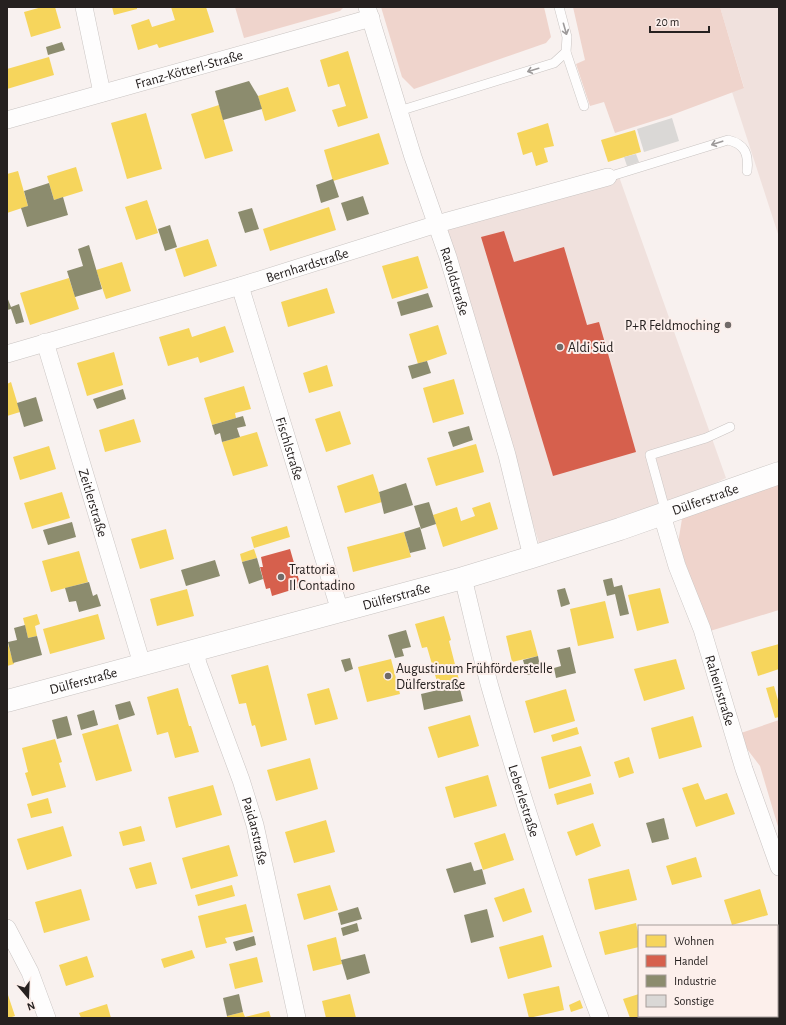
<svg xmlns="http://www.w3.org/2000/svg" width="786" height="1025" viewBox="0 0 786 1025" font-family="'Alegreya Sans',sans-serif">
  <rect width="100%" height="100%" fill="#f8f1ef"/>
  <g fill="#f0e1dd">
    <path d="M720 7H779V237L732 92 744 87Z"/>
    <path d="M617 171 726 478 661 509 542 553 443 229Z"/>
  </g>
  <g fill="#efd4cc">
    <path d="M235 7H344L340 11 244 38Z"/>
    <path d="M381 7H544L551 37 546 43 414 89 402 77Z"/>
    <path d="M573 7H720L744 88 669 116 615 133 604 102 590 106 576 64 585 60Z"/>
    <path d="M779 481V610L710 631 678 543 682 519 731 497Z"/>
    <path d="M779 720V830L760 766 747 749 741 733Z"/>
  </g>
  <g fill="#f6d55c">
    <path d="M42 7H55L61 28 31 37 24 12Z"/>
    <path d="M112 7H137V9L114 15Z"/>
    <path d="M171 7H206L214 32 159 48 157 44 138 50 131 25 149 19 152 27 175 20Z"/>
    <path d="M348 51 368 118 338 127 332 110 346 106 339 84 328 87 320 60Z"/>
    <path d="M49 57 54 75 7 89V69Z"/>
    <path d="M288 87 296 111 265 121 258 96Z"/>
    <path d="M219 105 233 151 205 159 191 114Z"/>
    <path d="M146 113 162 169 127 179 111 123Z"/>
    <path d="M548 123 554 146 544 148 548 162 536 166 532 152 523 155 517 133Z"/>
    <path d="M635 130 641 152 608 162 601 140Z"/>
    <path d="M379 133 389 164 333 181 324 150Z"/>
    <path d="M76 167 83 191 54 200 47 176Z"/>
    <path d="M18 171 28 206 7 213V174Z"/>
    <path d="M147 200 158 233 136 240 125 207Z"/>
    <path d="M329 207 336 230 270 251 263 229Z"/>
    <path d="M208 239 217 266 184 277 175 249Z"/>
    <path d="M418 256 428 288 392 299 382 266Z"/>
    <path d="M122 262 131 291 106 299 96 270Z"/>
    <path d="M69 278 79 309 30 325 20 293Z"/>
    <path d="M327 288 335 313 288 327 281 302Z"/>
    <path d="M438 325 447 354 418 364 409 334Z"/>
    <path d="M225 326 234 352 200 363 198 357 168 366 159 337 189 328 192 337Z"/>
    <path d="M114 352 123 385 87 396 77 363Z"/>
    <path d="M327 365 333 386 309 393 303 373Z"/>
    <path d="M454 379 464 414 433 423 423 388Z"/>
    <path d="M11 382 20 412 7 416V384Z"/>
    <path d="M244 386 251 409 235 413 236 418 212 425 204 398Z"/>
    <path d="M340 411 351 444 326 452 315 419Z"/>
    <path d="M134 419 141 442 105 452 99 430Z"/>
    <path d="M257 432 268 466 233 476 222 442Z"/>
    <path d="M476 444 484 472 436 486 427 458Z"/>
    <path d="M49 446 56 469 20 480 13 457Z"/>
    <path d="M373 474 382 502 345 513 337 486Z"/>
    <path d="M62 492 70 518 32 529 24 503Z"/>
    <path d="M490 502 498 529 443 547 433 515 457 507 461 521 475 516 472 508Z"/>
    <path d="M287 526 290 537 254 548 251 537Z"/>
    <path d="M166 529 174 559 140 569 131 539Z"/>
    <path d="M404 532 411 557 353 572 347 547Z"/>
    <path d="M254 549 257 558 242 562 240 554Z"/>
    <path d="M79 551 88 582 51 592 42 561Z"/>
    <path d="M660 588 669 623 637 631 628 595Z"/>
    <path d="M187 589 194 616 157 626 150 599Z"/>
    <path d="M605 601 614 638 578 646 570 609Z"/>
    <path d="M37 614 40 624 35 626 37 636 28 638 23 618Z"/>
    <path d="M98 614 105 639 50 654 43 629Z"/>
    <path d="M444 616 451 640 449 641 459 680 438 685 427 647 422 648 415 624Z"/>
    <path d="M531 630 538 656 512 662 506 636Z"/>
    <path d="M7 641 14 664 7 666Z"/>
    <path d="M779 644V669L758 676 751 652Z"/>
    <path d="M391 659 400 694 367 702 358 667Z"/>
    <path d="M676 659 685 689 644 701 634 669Z"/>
    <path d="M268 665 287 740 261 747 255 725 252 726 246 703 239 704 231 675Z"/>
    <path d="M774 686 779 704V717L775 718 766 688Z"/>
    <path d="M178 688 189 726H191L199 752 175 758 168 732 157 735 147 697Z"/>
    <path d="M329 688 338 719 315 725 307 694Z"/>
    <path d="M566 689 575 721 534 733 525 701Z"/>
    <path d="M470 715 479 746 438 758 428 727Z"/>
    <path d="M693 716 702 747 659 759 651 728Z"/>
    <path d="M118 724 132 771 96 781 82 734Z"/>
    <path d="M577 727 579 734 553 742 551 735Z"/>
    <path d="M55 739 62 762 59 763 66 787 32 796 25 773 28 772 22 748Z"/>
    <path d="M581 746 591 776 549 789 541 757Z"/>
    <path d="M629 757 634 773 619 778 614 762Z"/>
    <path d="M310 758 318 789 276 801 267 770Z"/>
    <path d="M488 775 497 806 454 818 445 787Z"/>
    <path d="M591 783 594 794 557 805 554 794Z"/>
    <path d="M698 783 705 800 727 793 735 814 696 827 682 788Z"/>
    <path d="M213 785 222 815 176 828 168 797Z"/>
    <path d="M48 798 52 813 31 818 27 804Z"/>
    <path d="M326 820 335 852 294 863 285 832Z"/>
    <path d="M593 823 601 846 576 856 567 832Z"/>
    <path d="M63 826 72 856 27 870 17 839Z"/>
    <path d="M141 826 145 841 123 846 119 832Z"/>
    <path d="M505 833 514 860 483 870 474 843Z"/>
    <path d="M229 845 238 876 191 889 182 858Z"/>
    <path d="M696 857 702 877 672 885 666 866Z"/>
    <path d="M151 862 157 884 136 889 129 868Z"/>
    <path d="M629 869 637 900 595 910 588 879Z"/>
    <path d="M232 885 235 896 198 906 195 895Z"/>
    <path d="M330 885 338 910 304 920 297 894Z"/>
    <path d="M524 888 532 912 503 922 494 898Z"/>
    <path d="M81 889 90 920 44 933 35 902Z"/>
    <path d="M760 889 768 915 732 925 724 900Z"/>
    <path d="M246 904 253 932 225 938 227 943 206 948 198 916Z"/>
    <path d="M636 923 639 936V947L605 955 599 932Z"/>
    <path d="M543 935 552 967 508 979 499 947Z"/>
    <path d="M336 937 342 964 313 971 307 945Z"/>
    <path d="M192 950 195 958 164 968 161 959Z"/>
    <path d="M87 956 94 977 66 986 59 965Z"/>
    <path d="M257 957 263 982 235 989 229 964Z"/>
    <path d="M779 964V995L777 996V965Z"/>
    <path d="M559 986 564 1010 529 1018 523 994Z"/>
    <path d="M7 992 15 1016 9 1018H7Z"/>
    <path d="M350 994 356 1018H326L322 1001Z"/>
    <path d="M639 994V1016H666V1018H630L623 999Z"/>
    <path d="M580 1000 583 1008 571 1012 569 1005Z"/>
    <path d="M107 1004 111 1018H81L79 1013Z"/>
    <path d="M269 1011 271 1018H227V1016L243 1012 245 1017Z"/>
  </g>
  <g fill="#d6604d">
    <path d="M504 231 514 262 564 247 587 325 599 322 636 452 553 476 481 237Z"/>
    <path d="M290 549 301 587 272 596 270 588 266 589 260 567H263L261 557Z"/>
  </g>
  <g fill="#8c8c6e">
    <path d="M62 42 65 50 48 55 46 47Z"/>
    <path d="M249 81 258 96 262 109 223 120 215 91Z"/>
    <path d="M333 179 339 197 321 203 316 185Z"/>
    <path d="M49 183 54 200 63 197 68 215 27 227 21 208 28 206 24 191Z"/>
    <path d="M363 196 369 214 347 221 341 203Z"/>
    <path d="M252 208 259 229 245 233 238 212Z"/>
    <path d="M170 225 177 247 165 251 158 229Z"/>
    <path d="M89 245 102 289 75 297 67 271 83 266 78 249Z"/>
    <path d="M428 293 433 307 401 316 397 302Z"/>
    <path d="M7 297 11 307 19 304 24 322 16 324 11 309 7 310Z"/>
    <path d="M427 361 431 373 412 379 408 366Z"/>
    <path d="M123 389 126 399 97 409 93 399Z"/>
    <path d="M36 397 43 421 24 427 17 403Z"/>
    <path d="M243 416 246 426 237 428 240 437 222 442 220 433 215 435 212 425Z"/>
    <path d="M469 426 473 440 453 447 448 432Z"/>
    <path d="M406 483 413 505 384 514 379 492Z"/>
    <path d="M429 502 436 524 421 529 414 506Z"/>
    <path d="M72 522 76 537 48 545 43 530Z"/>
    <path d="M420 527 426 549 410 553 404 532Z"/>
    <path d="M257 558 263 579 249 584 242 562Z"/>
    <path d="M215 560 220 576 186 586 181 570Z"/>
    <path d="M612 578 614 587 622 585 629 614 620 616 615 594 607 596 603 580Z"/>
    <path d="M89 582 93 596 97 594 101 606 79 612 76 601 69 602 65 588Z"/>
    <path d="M565 588 570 604 561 607 557 590Z"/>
    <path d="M25 625 28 638 37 636 42 655 13 663 8 642 17 640 14 628Z"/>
    <path d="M406 630 411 647 402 649 404 656 395 658 388 635Z"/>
    <path d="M570 647 576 673 556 678 554 668 561 666 557 650Z"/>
    <path d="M538 656 541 672 527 675 523 660Z"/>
    <path d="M350 658 353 669 345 672 341 660Z"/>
    <path d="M459 685 463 701 424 710 421 694Z"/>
    <path d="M130 701 135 715 119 720 115 705Z"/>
    <path d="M94 710 98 725 81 730 77 715Z"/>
    <path d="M67 716 72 735 57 739 52 720Z"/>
    <path d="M664 818 669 839 652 843 646 823Z"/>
    <path d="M471 862 474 871 482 869 486 884 454 893 446 869Z"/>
    <path d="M358 907 362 919 341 925 338 913Z"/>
    <path d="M487 909 494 937 471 943 464 915Z"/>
    <path d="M357 923 359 931 343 936 341 928Z"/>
    <path d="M254 936 256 945 236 951 233 942Z"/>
    <path d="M365 954 370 973 347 980 341 960Z"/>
    <path d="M239 994 243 1012 227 1016 223 998Z"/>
  </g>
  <g fill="#dad8d6">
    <path d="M672 118 679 141 644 152 637 129Z"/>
    <path d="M636 154 639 162 627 166 624 157Z"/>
  </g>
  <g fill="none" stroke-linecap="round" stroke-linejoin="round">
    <defs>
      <g id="service">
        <path d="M559 7 567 37 566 52 584 106"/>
        <path d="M399 111 554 63 566 52"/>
        <path d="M608 177 728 140C745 144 749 154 747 171"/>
        <path d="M666 513 650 455 706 438 730 427"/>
      </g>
      <g id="minor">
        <path d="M84 7 102 93"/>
        <path id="s1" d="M367 7 413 157 448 257 507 455 532 557"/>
        <path id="s2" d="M7 120 371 18"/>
        <path id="s3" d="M240 286 340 611"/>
        <path id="s4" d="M45 342 142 664"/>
        <path id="s5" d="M7 354 240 286 437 224 608 177"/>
        <path id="s6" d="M662 515 677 566 702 629 744 769 779 867"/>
        <path id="s7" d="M463 578C472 614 480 651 490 687 522 799 558 910 600 1018"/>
        <path id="s8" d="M195 650 198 664 241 780 255 825 297 1018"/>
        <path d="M7 928 30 972 47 1018"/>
      </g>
      <g id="secondary">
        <path id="s9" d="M7 701 463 578 532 557 620 529 779 473"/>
      </g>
    </defs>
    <use href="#service" stroke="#c9c4c2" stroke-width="10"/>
    <use href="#minor" stroke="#c9c4c2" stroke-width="18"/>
    <use href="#secondary" stroke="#c9c4c2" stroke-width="23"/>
    <use href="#service" stroke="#fefdfd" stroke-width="9"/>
    <use href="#minor" stroke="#fefdfd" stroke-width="17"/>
    <use href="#secondary" stroke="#fefdfd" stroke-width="22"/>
  </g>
  <defs><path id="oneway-shaft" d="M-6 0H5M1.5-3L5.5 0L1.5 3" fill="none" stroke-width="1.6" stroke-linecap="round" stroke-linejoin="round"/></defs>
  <g stroke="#9d9a9a">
    <use href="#oneway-shaft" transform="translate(565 29) rotate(74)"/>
    <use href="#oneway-shaft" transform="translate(533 70) rotate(163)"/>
    <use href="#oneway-shaft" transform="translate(717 143) rotate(162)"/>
  </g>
  <g fill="#706a68" stroke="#fcefeb" stroke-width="1.5">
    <circle cx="728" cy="325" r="4"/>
    <circle cx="560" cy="347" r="4"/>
    <circle cx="281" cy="577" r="4"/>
    <circle cx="388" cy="676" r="4"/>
  </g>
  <g text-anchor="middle" stroke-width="4" stroke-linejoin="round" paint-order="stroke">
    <g font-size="14" fill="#262120" stroke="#fcefeb">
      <text dy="5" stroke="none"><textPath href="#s2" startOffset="189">Franz-Kötterl-Straße</textPath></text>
      <text dy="5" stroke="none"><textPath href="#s5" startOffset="313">Bernhardstraße</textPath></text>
      <text dy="5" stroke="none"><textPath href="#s1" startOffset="288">Ratoldstraße</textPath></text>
      <text dy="5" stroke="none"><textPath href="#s3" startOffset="170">Fischlstraße</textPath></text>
      <text dy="5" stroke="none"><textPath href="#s9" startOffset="727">Dülferstraße</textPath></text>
      <text dy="5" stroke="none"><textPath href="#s4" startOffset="168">Zeitlerstraße</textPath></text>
      <text dy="5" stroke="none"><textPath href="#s9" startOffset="403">Dülferstraße</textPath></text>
      <text dy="5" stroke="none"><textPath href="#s9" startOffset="79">Dülferstraße</textPath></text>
      <text dy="5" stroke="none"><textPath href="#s6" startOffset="185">Raheinstraße</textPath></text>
      <text dy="5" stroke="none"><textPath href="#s7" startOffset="231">Leberlestraße</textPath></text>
      <text dy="5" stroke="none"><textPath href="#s8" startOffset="191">Paidarstraße</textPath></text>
    </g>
    <g font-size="14" fill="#262120" stroke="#fcefeb" text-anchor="start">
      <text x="720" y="330" text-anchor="end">P+R Feldmoching</text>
      <text x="568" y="352">Aldi Süd</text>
      <text x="289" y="574">Trattoria<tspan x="289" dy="16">Il Contadino</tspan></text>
      <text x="396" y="673">Augustinum Frühförderstelle<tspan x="396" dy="16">Dülferstraße</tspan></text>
    </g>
  </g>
  <rect width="786" height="1025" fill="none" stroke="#262120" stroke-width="16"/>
  <rect x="638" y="925" width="140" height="92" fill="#fcefeb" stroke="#a69d9a"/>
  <rect x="646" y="935" width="20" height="12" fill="#f6d55c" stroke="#a69d9a"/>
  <text x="674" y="945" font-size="12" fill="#262120">Wohnen</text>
  <rect x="646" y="955" width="20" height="12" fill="#d6604d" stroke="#a69d9a"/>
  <text x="674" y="965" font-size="12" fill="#262120">Handel</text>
  <rect x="646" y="975" width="20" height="12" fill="#8c8c6e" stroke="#a69d9a"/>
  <text x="674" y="985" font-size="12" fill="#262120">Industrie</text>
  <rect x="646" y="995" width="20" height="12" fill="#dad8d6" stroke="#a69d9a"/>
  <text x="674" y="1005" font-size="12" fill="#262120">Sonstige</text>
  <g transform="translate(28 997) rotate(161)" stroke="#fcefeb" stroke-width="3" paint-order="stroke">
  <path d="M0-3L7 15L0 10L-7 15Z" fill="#262120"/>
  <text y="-6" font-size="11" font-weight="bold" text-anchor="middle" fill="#262120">N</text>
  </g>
  <path d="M650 26v6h59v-6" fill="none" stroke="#262120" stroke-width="2"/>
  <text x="656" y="26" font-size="12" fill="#262120" stroke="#fcefeb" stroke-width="3" paint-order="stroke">20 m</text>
</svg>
